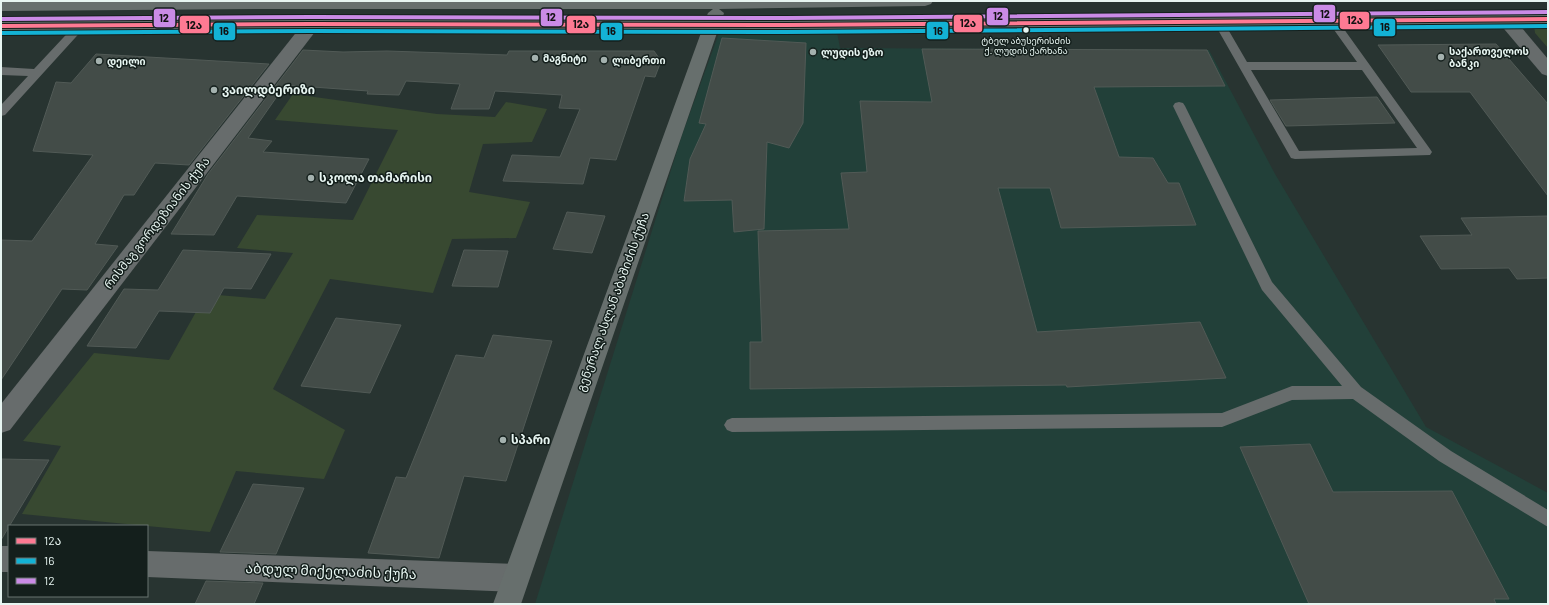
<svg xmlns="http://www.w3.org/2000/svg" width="1549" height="605" viewBox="0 0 1549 605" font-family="Barlow,'Noto Sans Georgian',sans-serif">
  <rect width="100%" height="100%" fill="#283431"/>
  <path fill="#224039" d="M837 32 840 48 1209 50 1275 174 1426 427 1548 493V604H535L682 135 719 33Z"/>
  <g fill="#384931">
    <path d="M1534 25H1548V48L1535 33Z"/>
    <path d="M293 94 437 114 495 117 506 102 547 109 532 142 483 144 469 192 530 202 516 238 452 239 433 293 330 279 273 389 345 430 324 479 236 471 210 532 22 514 61 446 23 441 94 353 169 360 206 294 265 299 293 253 237 248 257 215 353 220 398 130 275 120Z"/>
  </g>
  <g fill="#434c48" stroke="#515a56">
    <path d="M722 38 806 43 803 123 789 148 767 142 764 229 734 232 732 200 684 201 690 159 706 124 699 123Z"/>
    <path d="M1496 44 1548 104V196L1470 92H1411L1378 45Z"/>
    <path d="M922 49 1207 50 1225 86 1094 87 1119 157 1153 158 1168 183H1179L1196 225 1061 228 1050 188H998L1037 332 1200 322 1226 378 1067 387 1066 385 750 389V342H762L758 231 849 229 841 173 867 172 860 101 932 102Z"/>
    <path d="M303 50 343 52 387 51 507 55 509 51H654L661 61 655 77 645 76 616 160 590 158 583 184 503 181 512 155 560 157 580 109 559 108 562 95 495 91 489 109H451L460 84 406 81 399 95 367 94 368 91 285 85 248 138 272 141 263 152 369 159 346 203 237 196 214 235 171 234 208 174Z"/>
    <path d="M96 54 269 64 189 165 155 163 134 195H124L95 244 118 246 87 290 62 289 1 380V240L32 241 93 155 33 151 56 82 71 83Z"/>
    <path d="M1377 97 1395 123 1286 126 1270 100Z"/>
    <path d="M567 212 605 216 592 253 553 249Z"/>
    <path d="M1548 216V278L1517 279 1509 268 1441 269 1420 236 1472 235 1461 218Z"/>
    <path d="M183 250 271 254 251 289 224 288 210 313 159 311 136 348 87 346 124 289 158 290Z"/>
    <path d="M464 250 508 251 498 287 452 286Z"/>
    <path d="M336 318 401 325 370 393 301 386Z"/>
    <path d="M493 335 552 341 506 481 464 476 439 558 368 553 396 477 406 478 456 355 484 358Z"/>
    <path d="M1310 444 1333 492 1452 491 1509 599H1494L1496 604H1309L1240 447Z"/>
    <path d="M1 459 49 460 1 540Z"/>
    <path d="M253 484 304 488 276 554 220 552Z"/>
    <path d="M206 581 263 583 254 604H195Z"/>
  </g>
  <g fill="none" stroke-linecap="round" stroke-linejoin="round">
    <g fill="#676c6c" fill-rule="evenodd">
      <path d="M1332 17 1336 18 1430 149 1432 152 1430 155 1295 159 1291 158 1213 21 1218 18 1222 19 1247 62H1357L1327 20ZM1251 70H1362L1417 148 1299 151Z"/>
      <path d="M81 22 85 23 86 25 85 27 5 115 1 116V105L28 76 1 75V67L34 69 77 23Z"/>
      <path d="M1179 102 1183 103 1185 106 1272 282 1361 387 1451 451 1548 510V527L1439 461 1353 399 1292 400 1222 427 732 432 727 430 724 425 727 420 732 418 1222 413 1292 386H1342L1262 290 1173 106 1175 103Z"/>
    </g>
    <g fill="#676c6c" fill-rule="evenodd">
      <path d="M1505 14 1511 15 1548 59V76L1542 74 1499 23 1497 19 1499 15Z"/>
      <path d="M312 19 318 20 320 24 318 28 10 430 1 433V404L306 20Z"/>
      <rect x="1" y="546" width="8" height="26"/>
      <path d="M147 551 515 564 525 568 529 578 525 588 515 592 147 577Z"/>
    </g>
    <path fill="#676f6d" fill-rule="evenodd" d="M1 1H933L931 4 925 6 719 9 724 13 722 20 1548 14V24L718 30 521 604H493L702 30 312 29 1 31V21L312 19 705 20 708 13 713 9H261L1 11Z"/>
    <defs>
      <path id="bus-1" d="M1 26 312 24 787 25 1548 19"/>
      <path id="bus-2" d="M1 33 312 31 787 32 1548 26"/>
      <path id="bus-3" d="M1 19 312 17 787 18 1548 12"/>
    </defs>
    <use href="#bus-1" stroke="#141f1c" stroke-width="6"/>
    <use href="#bus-2" stroke="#141f1c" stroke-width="6"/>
    <use href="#bus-3" stroke="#141f1c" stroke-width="6"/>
    <use href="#bus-1" stroke="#fe7a93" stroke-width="4"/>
    <use href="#bus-2" stroke="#13b2d5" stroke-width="4"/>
    <use href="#bus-3" stroke="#ca8be6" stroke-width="4"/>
  </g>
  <circle fill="#e7f5f1" stroke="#141f1c" stroke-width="1.5" cx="1026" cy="30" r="3.5"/>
  <g fill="#a4b1ae" stroke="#141f1c" stroke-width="1.5">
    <circle cx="813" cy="52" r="4"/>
    <circle cx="1441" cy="57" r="4"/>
    <circle cx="535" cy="58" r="4"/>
    <circle cx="604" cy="60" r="4"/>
    <circle cx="99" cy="61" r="4"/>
    <circle cx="214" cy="90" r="4"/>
    <circle cx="311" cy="178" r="4"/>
    <circle cx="503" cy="440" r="4"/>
  </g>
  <g text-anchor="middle" stroke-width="3" stroke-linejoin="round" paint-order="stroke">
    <g font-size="9" fill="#e7f5f1" stroke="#141f1c">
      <text x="1026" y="44">ტბელ აბუსერისძის<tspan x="1026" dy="10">ქ. ლუდის ქარხანა</tspan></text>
    </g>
    <g font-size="10" font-weight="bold" fill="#e7f5f1" stroke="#141f1c" text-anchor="start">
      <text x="1449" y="55">საქართველოს<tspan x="1449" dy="12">ბანკი</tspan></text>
      <text x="821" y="56">ლუდის ეზო</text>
      <text x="543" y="62">მაგნიტი</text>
      <text x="612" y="64">ლიბერთი</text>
      <text x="107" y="65">დეილი</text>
    </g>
    <g font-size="12" font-weight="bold" fill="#e7f5f1" stroke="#141f1c" text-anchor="start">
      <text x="222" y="94">ვაილდბერიზი</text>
      <text x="319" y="182">სკოლა თამარისი</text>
      <text x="511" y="444">სპარი</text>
    </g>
    <g font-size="12" fill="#e7f5f1" stroke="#141f1c">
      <text transform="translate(157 223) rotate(-52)" y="4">რისმაგ გორდეზიანის ქუჩა</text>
      <text transform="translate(613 302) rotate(-70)" y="4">გენერალ ასლან აბაშიძის ქუჩა</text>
    </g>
    <g font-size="14" fill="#e7f5f1" stroke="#141f1c">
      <text transform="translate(331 571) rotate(2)" y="5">აბდულ მიქელაძის ქუჩა</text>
    </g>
  </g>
  <g stroke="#141f1c" stroke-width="1.5">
    <rect x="1313" y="4" width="23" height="19" rx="4" fill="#ca8be6"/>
    <rect x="986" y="7" width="23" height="19" rx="4" fill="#ca8be6"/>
    <rect x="540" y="8" width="23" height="19" rx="4" fill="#ca8be6"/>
    <rect x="153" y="8" width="23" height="20" rx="4" fill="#ca8be6"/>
    <rect x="1339" y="11" width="31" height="19" rx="4" fill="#fe7a93"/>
    <rect x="953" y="14" width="30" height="19" rx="4" fill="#fe7a93"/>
    <rect x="566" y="15" width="30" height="19" rx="4" fill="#fe7a93"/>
    <rect x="179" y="15" width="31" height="19" rx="4" fill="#fe7a93"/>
    <rect x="1373" y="18" width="23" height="19" rx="4" fill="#13b2d5"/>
    <rect x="926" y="21" width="23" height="19" rx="4" fill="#13b2d5"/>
    <rect x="213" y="22" width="23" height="19" rx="4" fill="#13b2d5"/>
    <rect x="600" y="22" width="23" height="19" rx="4" fill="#13b2d5"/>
  </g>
  <g font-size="11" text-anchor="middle" font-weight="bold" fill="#111">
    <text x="1325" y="18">12</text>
    <text x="998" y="20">12</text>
    <text x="551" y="21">12</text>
    <text x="164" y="22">12</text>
    <text x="1355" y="24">12ა</text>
    <text x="968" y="27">12ა</text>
    <text x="581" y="28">12ა</text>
    <text x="194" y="29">12ა</text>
    <text x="1385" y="31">16</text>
    <text x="938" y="35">16</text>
    <text x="224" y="35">16</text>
    <text x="611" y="35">16</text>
  </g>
  <rect width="1549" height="605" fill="none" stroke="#e7f5f1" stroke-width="4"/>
  <rect x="8" y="525" width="140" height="72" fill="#141f1c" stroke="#687571"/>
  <rect x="16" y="538" width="20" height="6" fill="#fe7a93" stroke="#687571"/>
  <text x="44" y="545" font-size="12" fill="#e7f5f1">12ა</text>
  <rect x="16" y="558" width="20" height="6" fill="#13b2d5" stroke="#687571"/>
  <text x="44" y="565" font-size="12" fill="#e7f5f1">16</text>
  <rect x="16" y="578" width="20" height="6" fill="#ca8be6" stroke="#687571"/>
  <text x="44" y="585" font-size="12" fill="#e7f5f1">12</text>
</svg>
